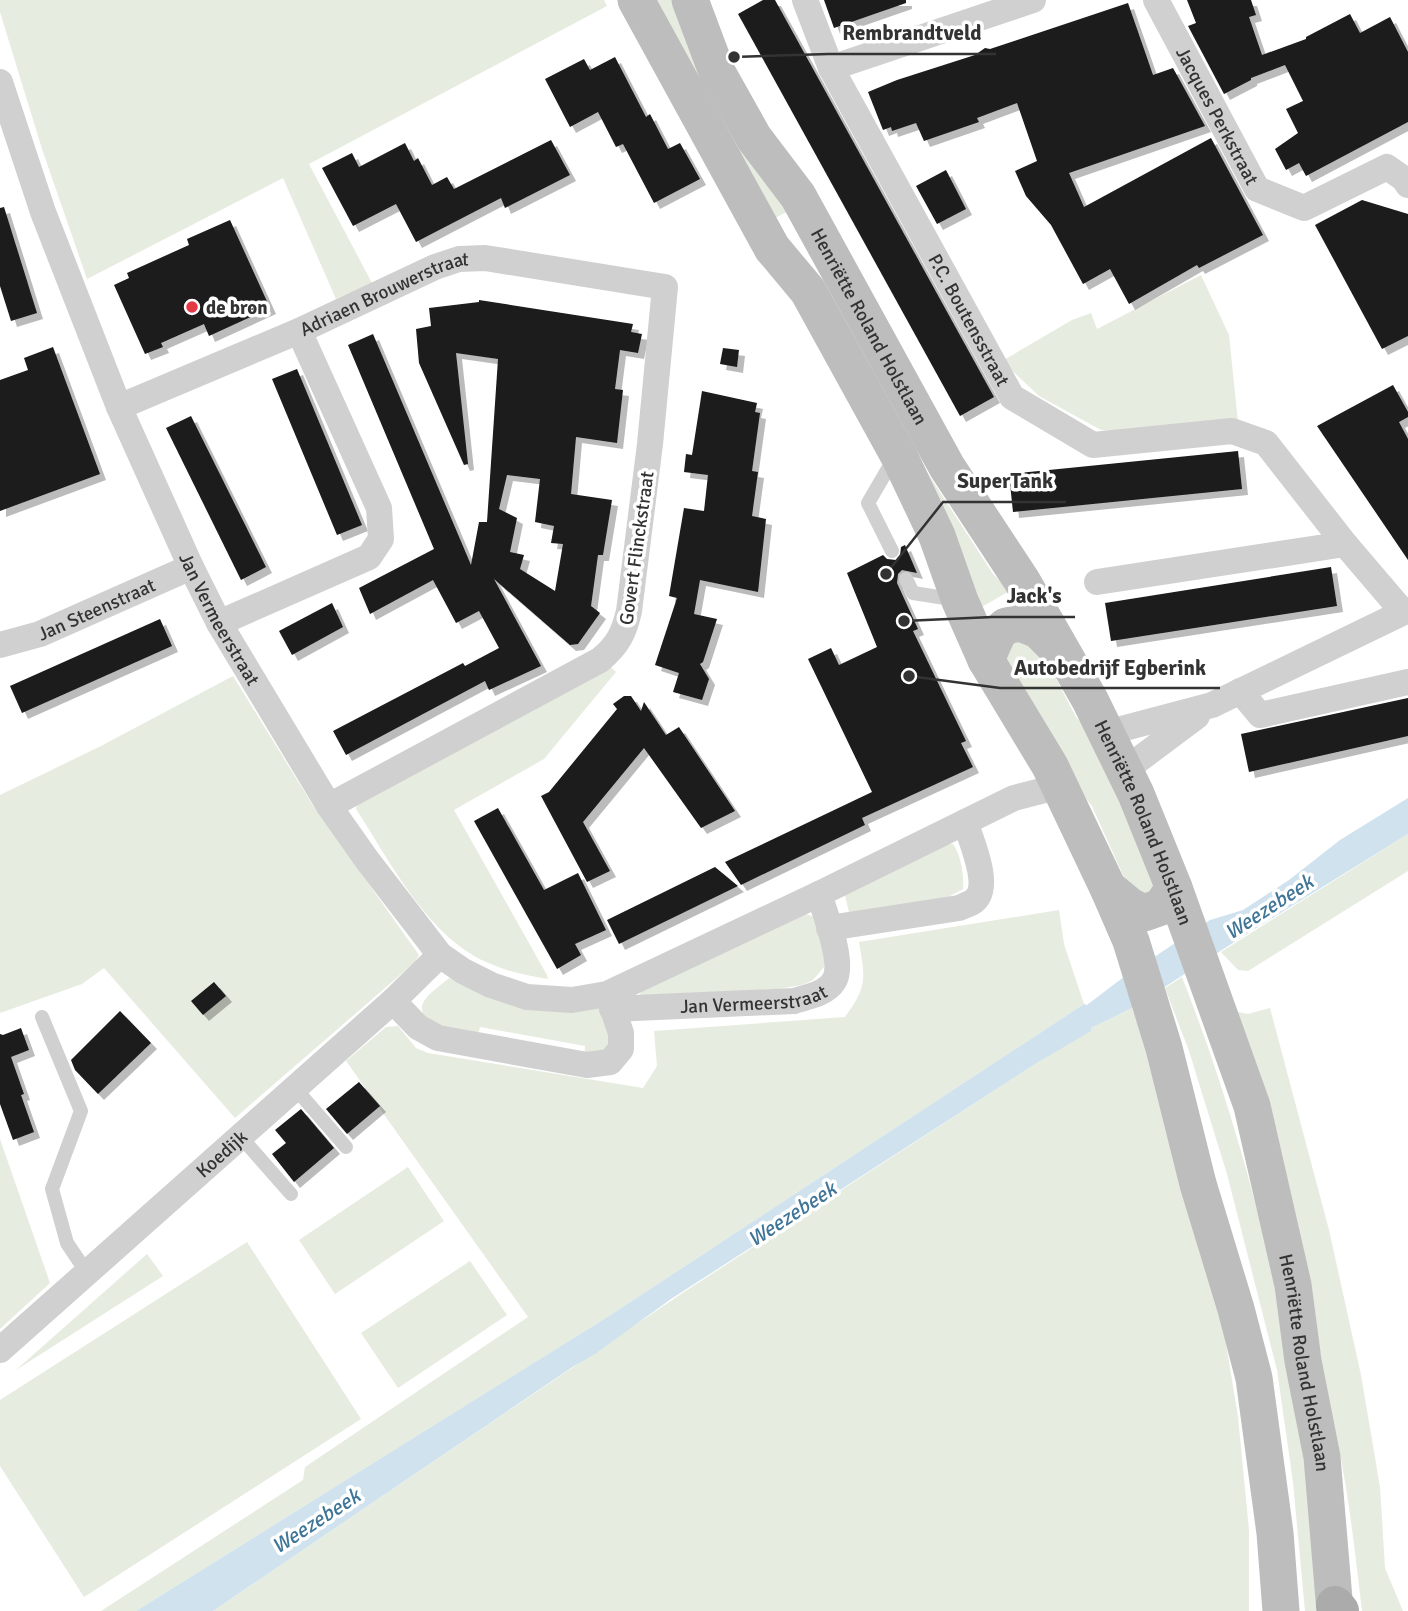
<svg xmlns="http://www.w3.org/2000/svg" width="1408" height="1611" viewBox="0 0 1408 1611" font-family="Signika,sans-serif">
  <defs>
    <filter id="shadow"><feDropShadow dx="6" dy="6" stdDeviation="0" flood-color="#0004"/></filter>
  </defs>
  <rect width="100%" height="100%" fill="#fff"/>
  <g fill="#e6ecdf">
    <path d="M0 0H604L607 6 309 164 372 283 336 299 283 178 87 279 42 149 0 12Z"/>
    <path d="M643 0H682L795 208 765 223Z"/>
    <path d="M1201 275 1229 335 1238 422 1118 431 1101 430 1039 396 1002 361 1072 320 1091 313 1097 329Z"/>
    <path d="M923 466 993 574 1004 585 1013 589 973 612Z"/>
    <path d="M1012 637 1041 650 1076 717 1105 748 1164 878 1151 900 1126 882 1092 806 1079 790 998 650Z"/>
    <path d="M610 666 616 672 544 759 454 810 547 975 548 979C528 976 509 972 491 964 429 940 390 861 356 809L357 802Z"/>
    <path d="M233 676 312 804 419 955 415 962 235 1118 104 968 82 984 0 1013V795L99 747Z"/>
    <path d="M1408 834V871L1248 971 1238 970 1221 952Z"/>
    <path d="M947 844H953C961 856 964 874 963 889L941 901 851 921 845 895Z"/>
    <path d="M1059 910 1064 944 1084 1004 609 1316 136 1611H101L303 1480 305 1467 528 1317 346 1061 386 1027 398 1026 416 1048 428 1053 643 1088 657 1066 654 1031 845 1017C868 986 865 978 859 942Z"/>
    <path d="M806 914 814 917 828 948 824 967 813 980 802 985 778 989 640 996 641 991Z"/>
    <path d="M1182 977C1235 1112 1272 1253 1297 1395 1310 1466 1316 1539 1325 1611H1305L1293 1482 1277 1370 1227 1174 1189 1051 1165 988Z"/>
    <path d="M449 978 461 982 599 1004 613 1049 584 1062 585 1046 480 1027 476 1043C462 1038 411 1024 424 1001 429 993 441 985 449 978Z"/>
    <path d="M1132 1008 1177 1131 1215 1276 1238 1417 1249 1530V1611H213L684 1292 1091 1028Z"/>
    <path d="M1270 1008 1329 1230 1361 1375 1380 1487 1385 1568 1403 1611H1362C1352 1526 1343 1442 1317 1361L1228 1010 1248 1014Z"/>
    <path d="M0 1139 50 1283 0 1329Z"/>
    <path d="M408 1167 444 1221 335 1294 299 1240Z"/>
    <path d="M247 1242 361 1419 84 1597 0 1466V1400Z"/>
    <path d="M147 1254 163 1276 16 1370Z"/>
    <path d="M470 1261 507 1315 398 1388 361 1333Z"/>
  </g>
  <path fill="#cfe2ee" d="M1408 798V834L1253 930 1132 1008 1091 1028V1031L1040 1061 671 1299 595 1354 574 1366 213 1611H136L609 1316 1084 1004 1087 1005 1121 979 1210 920 1243 910 1289 880 1340 840Z"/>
  <g fill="#1a1a1a" fill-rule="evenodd" filter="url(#shadow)">
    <path d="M763 0H775L994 397 960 416 738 14Z"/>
    <path d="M824 0H906V3L834 28Z"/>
    <path d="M1187 0H1251L1256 15 1249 17 1262 55 1306 39V37L1350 14 1360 33 1390 17 1408 52V122L1306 176 1299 163 1286 170 1275 149 1298 133 1286 109 1303 101 1285 65 1251 78V80L1224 94 1188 26 1196 23Z"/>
    <path d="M1128 3 1153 75 1173 68 1205 126 1069 173 1084 207 1211 138 1263 235 1199 268 1197 265 1129 304 1110 269 1083 284 1051 225 1026 196 1015 171 1037 161 1017 103 977 118 979 122 924 141 916 123 892 131 891 127 883 130 868 92 897 80 975 55 985 48 990 49Z"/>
    <path d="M615 57 646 117 650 114 668 149 680 143 700 179 654 203 623 144 616 147 598 112 570 127 545 79 584 59 590 70Z"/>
    <path d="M551 140 570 175 505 208 501 198 416 242 396 204 353 226 322 168 352 153 359 167 405 143 414 161 418 158 432 185 447 177 454 189Z"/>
    <path d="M946 170 966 209 937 224 916 186Z"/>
    <path d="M1362 200 1408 214V336L1382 349 1315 225Z"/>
    <path d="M4 207 37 313 11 321 0 286V208Z"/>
    <path d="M230 220 270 308 209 336 204 324 161 343 163 347 145 354 114 285 129 278 127 273 189 245 187 239Z"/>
    <path d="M479 300 633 324 631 332 642 334 638 353 620 350 615 389 623 390 617 443 576 437 571 494 612 500 603 555H598L591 606 600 613 578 644 570 645 494 579 541 666 489 690 485 681 346 755 333 731 463 663 465 666 499 648 479 611 456 623 433 580 370 614 359 588 434 549 348 345 373 334 471 565 479 522H487L498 359 456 353 468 464 464 465 419 363 416 329 431 326 429 308 479 302ZM507 475 540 479 535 522 554 526 551 543 563 544 555 591 520 569 524 555 510 552 517 518 499 509Z"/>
    <path d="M53 347 100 474 0 511V380L28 370 24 358Z"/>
    <path d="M723 348 739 350 737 367 720 364Z"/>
    <path d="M297 369 362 525 337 535 272 379Z"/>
    <path d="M1393 385 1408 412V417L1399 422 1408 439V560L1317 426Z"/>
    <path d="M702 391 757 403 755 412 760 413 752 471 758 472 752 516 766 519 758 592 700 580 694 614 717 619 703 662 700 664 709 679 702 700 673 692 679 673 655 665 677 598 669 596 684 508 704 511 708 475 684 472 686 454 692 455Z"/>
    <path d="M191 416 266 567 241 580 166 428Z"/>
    <path d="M1238 451 1242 489 1013 512 1009 474Z"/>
    <path d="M905 545 917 573 902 570 898 574 897 583 918 629 913 631 966 741 961 743 973 767 862 818 865 825 741 885 725 862 872 792 808 659 831 648 839 665 877 647 847 573 883 555 887 559 896 560 900 556 901 547Z"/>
    <path d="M1331 567 1337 606 1111 641 1105 603Z"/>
    <path d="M332 603 343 627 292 655 279 631Z"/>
    <path d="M160 619 172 646 22 713 10 686Z"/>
    <path d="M624 696H631L641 711 644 702 666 735 679 727 735 811 701 828 644 748 583 822 610 871 587 882 541 796 549 792 617 709 613 704Z"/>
    <path d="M1408 698V736L1249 772 1241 734Z"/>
    <path d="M498 808 544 890 578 873 606 930 575 944 581 955 557 969 474 821Z"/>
    <path d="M715 867 738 886 619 944 607 920Z"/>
    <path d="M214 982 226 996 203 1015 191 1001Z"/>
    <path d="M120 1011 151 1043 98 1094 75 1070 71 1060Z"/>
    <path d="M21 1028 29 1050 11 1057 24 1094 21 1095 34 1132 13 1140 0 1104V1034L3 1035Z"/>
    <path d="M359 1082 380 1106 347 1134 326 1109Z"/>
    <path d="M301 1109 334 1148 294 1182 272 1154 286 1143 275 1130Z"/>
  </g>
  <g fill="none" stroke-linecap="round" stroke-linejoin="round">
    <g stroke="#d0d0d0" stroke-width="14">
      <path d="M892 551 868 503 889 467 899 459"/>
      <path d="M906 579 913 593 958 600"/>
      <path d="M42 1017 81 1111 52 1189 67 1243 87 1273"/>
      <path d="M295 1088 346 1147"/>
      <path d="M240 1136 291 1194"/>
    </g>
    <g stroke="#d0d0d0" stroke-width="26">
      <path id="s1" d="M805 0 831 68 1012 397 1093 445 1232 431 1266 443 1345 544 1403 612"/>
      <path id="s2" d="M1156 0 1257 189 1304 208 1387 167 1404 179 1408 185"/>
      <path d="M831 68 1033 0"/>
      <path id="s3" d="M0 82 43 212 119 407 191 567 219 623 329 806 367 860 440 955 463 971 491 985 527 997 572 1000 607 994 819 894 1014 798 1061 786"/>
      <path id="s4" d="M119 407 299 331 435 267 459 259 485 258 665 287 650 444 629 611C624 633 618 645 600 660L329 806"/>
      <path d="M1097 582 1345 544"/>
      <path d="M219 623 369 557 381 539 379 508 299 331"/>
      <path id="s5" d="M0 645 40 634 191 567"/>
      <path d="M1240 691 1260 715 1408 682"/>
      <path d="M1106 733 1212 705 1408 610"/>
      <path d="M1125 770 1197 716"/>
      <path d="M829 928 959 908C963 906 970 904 974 901 992 887 971 840 965 822"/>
      <path d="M393 1001 418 1027 438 1038 587 1065 610 1062 621 1049V1033L608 995"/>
      <path id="s6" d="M612 1009 794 1001C807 997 826 994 834 981 845 963 825 914 819 894"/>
      <path id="s7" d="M0 1350 393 1001 440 955"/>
    </g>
    <g stroke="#bdbdbd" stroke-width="37">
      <path d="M636 0 772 248 808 291 900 458 937 536 960 601 986 660 1050 766 1108 888 1131 941 1164 1048 1198 1184 1236 1309 1254 1378 1275 1533 1281 1611"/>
      <path id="s8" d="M690 0 717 72 754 138 798 196 947 467 1022 581 1090 700 1136 794 1174 888 1252 1106 1293 1285 1303 1361 1322 1457 1335 1611"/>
      <path d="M986 660 998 633 1006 626 1020 623 1038 630 1057 649"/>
      <path d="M1108 888 1130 906 1144 913 1161 907 1174 888"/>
    </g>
    <path stroke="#ababab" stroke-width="38" d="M1335 1605 1340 1611"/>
  </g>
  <circle fill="#e63946" stroke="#fff" stroke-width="2.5" cx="192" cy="307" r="7"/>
  <g text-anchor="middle" stroke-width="7" stroke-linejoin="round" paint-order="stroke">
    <g font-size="19" fill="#333" stroke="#fff">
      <text dy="7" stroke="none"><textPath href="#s2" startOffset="131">Jacques Perkstraat</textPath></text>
      <text dy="7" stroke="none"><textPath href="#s4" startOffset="289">Adriaen Brouwerstraat</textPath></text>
      <text dy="7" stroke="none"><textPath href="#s1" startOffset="360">P.C. Boutensstraat</textPath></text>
      <text dy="7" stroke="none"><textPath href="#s8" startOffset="374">Henriëtte Roland Holstlaan</textPath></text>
      <text transform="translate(636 548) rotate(-82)" y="7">Govert Flinckstraat</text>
      <text dy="7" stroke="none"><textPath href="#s5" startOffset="103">Jan Steenstraat</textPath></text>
      <text dy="7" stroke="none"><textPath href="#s3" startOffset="581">Jan Vermeerstraat</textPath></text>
      <text dy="7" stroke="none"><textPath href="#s8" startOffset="942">Henriëtte Roland Holstlaan</textPath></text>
      <text dy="7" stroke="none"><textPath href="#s6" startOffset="142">Jan Vermeerstraat</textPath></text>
      <text dy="7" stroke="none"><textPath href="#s7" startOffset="296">Koedijk</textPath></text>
      <text dy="7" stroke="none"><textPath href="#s8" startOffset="1508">Henriëtte Roland Holstlaan</textPath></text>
    </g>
    <g font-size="19" font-weight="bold" fill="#333" stroke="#fff" text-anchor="start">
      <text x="206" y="314">de bron</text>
    </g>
    <g font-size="21" font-style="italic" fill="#3f7597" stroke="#fff">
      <text transform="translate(1269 907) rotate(-33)" y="7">Weezebeek</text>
      <text transform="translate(792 1214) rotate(-33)" y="7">Weezebeek</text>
      <text transform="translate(316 1521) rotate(-33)" y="7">Weezebeek</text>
    </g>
  </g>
  <path fill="none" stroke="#333" stroke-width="2.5" d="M734 57L828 54H996M886 574L943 502H1066M904 621L992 617H1075M909 676L1000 688H1220"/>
  <g fill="#333" stroke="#fff" stroke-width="2.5">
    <circle cx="734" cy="57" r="7"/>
    <circle cx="886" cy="574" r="7"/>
    <circle cx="904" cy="621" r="7"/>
    <circle cx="909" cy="676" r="7"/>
  </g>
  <g font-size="21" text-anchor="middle" font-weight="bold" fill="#333" stroke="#fff" stroke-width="7" stroke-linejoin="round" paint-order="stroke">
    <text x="912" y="40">Rembrandtveld</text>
    <text x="1005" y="488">SuperTank</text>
    <text x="1034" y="603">Jack's</text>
    <text x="1110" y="675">Autobedrijf Egberink</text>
  </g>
</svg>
